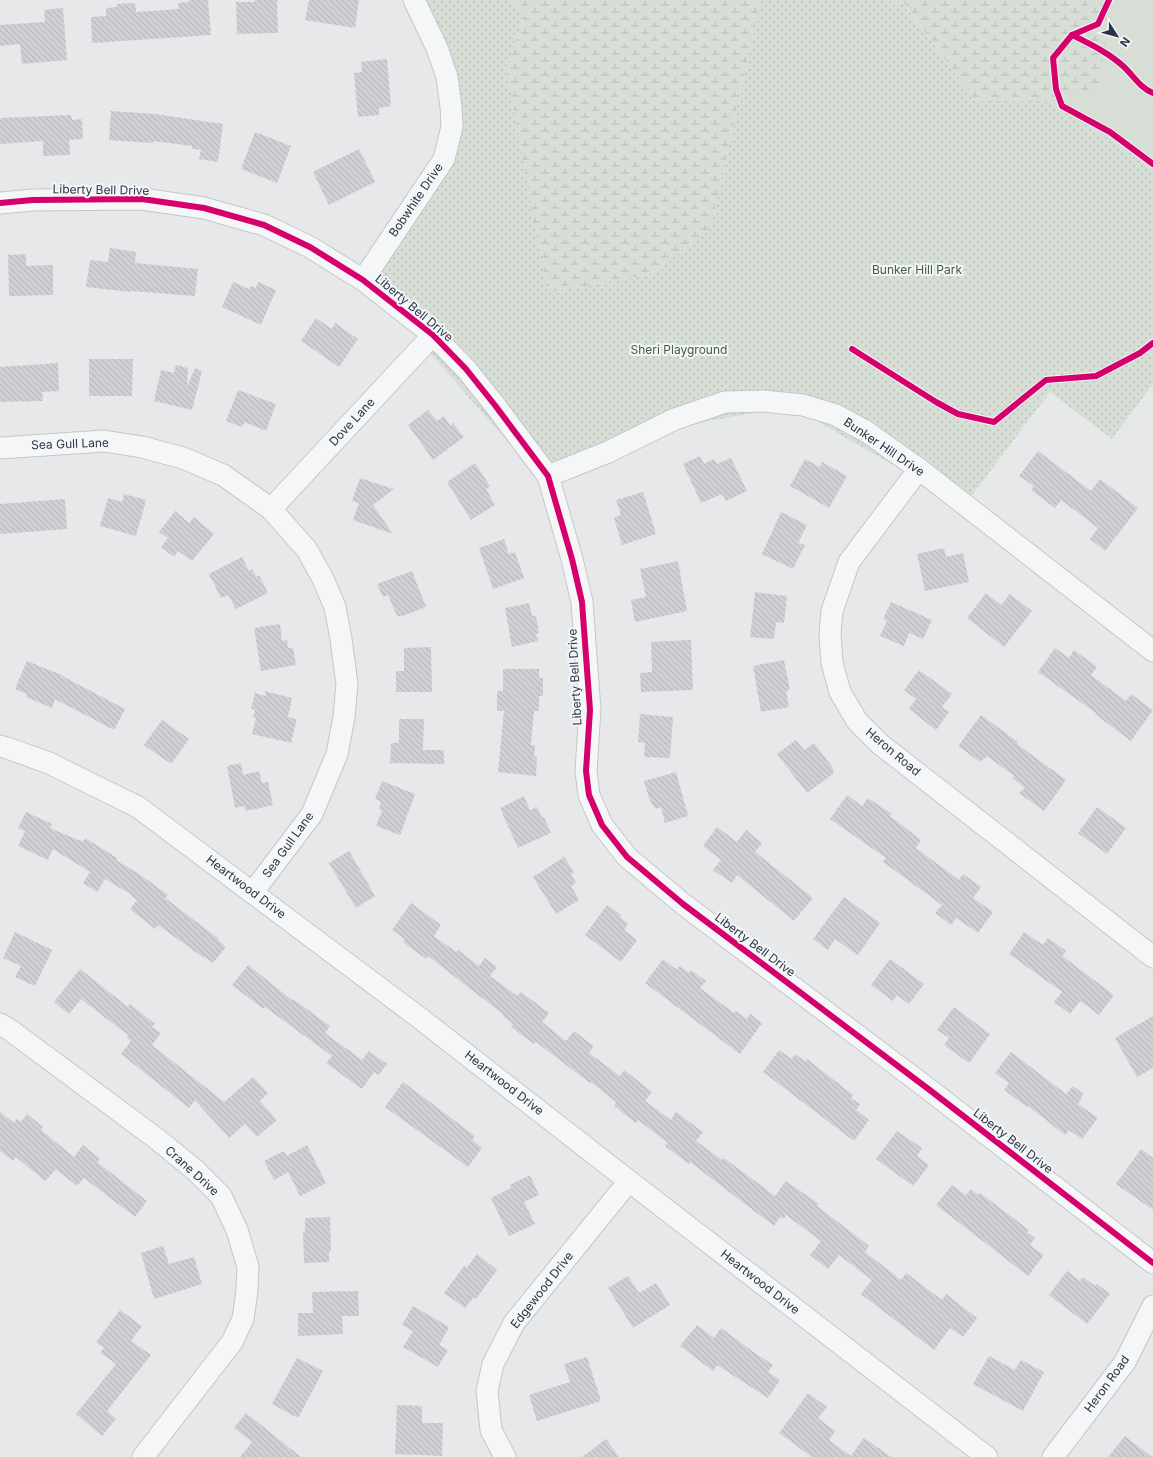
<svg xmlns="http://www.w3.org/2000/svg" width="1153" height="1457" viewBox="0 0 1153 1457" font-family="Inter,sans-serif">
  <defs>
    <pattern id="wetland-marsh" width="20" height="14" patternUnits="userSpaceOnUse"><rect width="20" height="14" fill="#d6ded6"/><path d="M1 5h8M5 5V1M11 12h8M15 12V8" fill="none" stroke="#b8bfb9"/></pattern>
    <pattern id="park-dots" width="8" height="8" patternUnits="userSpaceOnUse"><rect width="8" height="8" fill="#d6ded6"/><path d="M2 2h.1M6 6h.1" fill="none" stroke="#b8bfb9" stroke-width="1.8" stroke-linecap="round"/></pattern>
    <pattern id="building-back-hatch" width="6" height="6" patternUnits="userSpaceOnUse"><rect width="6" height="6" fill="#ced0d3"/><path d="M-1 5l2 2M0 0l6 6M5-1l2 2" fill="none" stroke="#b1b3b6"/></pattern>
  </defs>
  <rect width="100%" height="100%" fill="#e6e8ea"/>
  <path fill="#d6ded6" d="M1110 0H1153V167L1046 100 1100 87Z"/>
  <g fill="url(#wetland-marsh)">
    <path d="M512 0H761L711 228 652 274 547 293 505 68 523 19Z"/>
    <path d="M879 0H1110L1100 87 1046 100 974 99 904 3Z"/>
  </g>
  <path fill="url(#park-dots)" d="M409 0H512L523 19 506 68 547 293 652 274 711 228 761 0H879L903 3 974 99 1046 100 1153 167V384L1112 439 1050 392 964 506 791 406 621 437 548 488 362 275 436 156 447 77Z"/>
  <g fill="url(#building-back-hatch)">
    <path d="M189 0H208L211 35 92 43 91 17 106 16V8L117 7V4L135 3 136 12 179 9 178 3 189 2Z"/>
    <path d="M255 0H277L278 33 237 34 236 2H255Z"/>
    <path d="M309 0H359L355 28 305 20Z"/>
    <path d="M63 8 67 60 22 64 20 44 0 46V25L45 22 44 10Z"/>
    <path d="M387 59 391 106 379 108V115L358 117 354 73 362 72 361 62Z"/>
    <path d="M111 111 155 114 223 124 218 162 199 159 201 150 192 149V146L153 141V143L109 140Z"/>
    <path d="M71 115 72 120 82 119 83 139 69 140 70 155 43 156V141L0 144V118Z"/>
    <path d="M255 132 291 146 277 183 241 169Z"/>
    <path d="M359 149 375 182 329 205 313 172Z"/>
    <path d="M110 248 136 252 135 263 198 269 195 296 131 291V292L86 287 90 260 108 262Z"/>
    <path d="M26 254V266L53 265V295L9 296 8 255Z"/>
    <path d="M233 282 249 289 251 286 256 288 258 282 276 290 261 325 222 307Z"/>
    <path d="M316 318 332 329 335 323 358 339 339 367 301 341Z"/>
    <path d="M89 359H133L132 396H89Z"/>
    <path d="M58 363 59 391 42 392 43 401 0 402V367Z"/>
    <path d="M176 365 188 368 187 387 195 368 202 371 192 410 154 401 161 370 174 373Z"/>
    <path d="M238 390 276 404 266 431 245 422 242 427 226 421Z"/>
    <path d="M428 410 437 421 444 416 451 426 453 423 464 437 433 460 408 425Z"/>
    <path d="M1038 451 1091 491 1100 479 1138 508 1105 551 1090 539 1098 528 1061 500 1055 508 1031 490 1034 486 1019 476Z"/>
    <path d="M700 456 704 464 714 459 717 464 731 458 747 491 726 501 722 494 701 503 683 464Z"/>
    <path d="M805 459 820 467 822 462 847 476 829 508 790 486Z"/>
    <path d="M475 463 490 486 486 489 495 505 471 520 447 482Z"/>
    <path d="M360 478 394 489 373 505 393 534 353 520 359 503 352 501Z"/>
    <path d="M643 492 656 534 622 545 614 518 621 515 616 500Z"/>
    <path d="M124 494 146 500 136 536 100 526 108 498 122 502Z"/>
    <path d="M65 499 67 529 0 534V504Z"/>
    <path d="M175 511 189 523 194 517 214 534 192 561 178 551 174 557 161 547 168 538 159 532Z"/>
    <path d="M781 512 807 525 798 543 805 545 793 569 762 554Z"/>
    <path d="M504 539 509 554 515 552 524 578 493 589 479 548Z"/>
    <path d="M944 548 946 557 963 553 969 582 925 591 917 554Z"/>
    <path d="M242 557 249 571 252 569 256 577 259 575 268 593 236 609 228 595 221 598 209 574Z"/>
    <path d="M678 561 687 611 635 622 631 600 646 597 640 569Z"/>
    <path d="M412 571 426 607 403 616H397L388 595 383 597 377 584Z"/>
    <path d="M755 592 787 596 784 623 776 622 774 639 750 637Z"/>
    <path d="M986 593 1001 605 1010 594 1032 611 1004 647 967 618Z"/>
    <path d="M891 602 932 620 923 639 909 633 904 646 880 636 887 621 883 619Z"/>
    <path d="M529 603 532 616H536L539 633 536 634 538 641 512 647 505 608Z"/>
    <path d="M280 624 282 641 287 640 288 648H293L296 665 261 671 254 628Z"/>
    <path d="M691 640 693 690 641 692 640 673 652 672 651 642Z"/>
    <path d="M431 647 432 692H396V671H404V648Z"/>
    <path d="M1055 648 1069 658 1074 650 1097 667 1091 675 1126 701 1131 694 1153 710 1131 741 1095 714 1096 713 1038 672Z"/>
    <path d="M784 660 790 690 786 691 789 707 761 712 753 666Z"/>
    <path d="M27 661 64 676V677L125 709 114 730 55 699 52 708 26 697 27 694 15 689Z"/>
    <path d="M503 669H539V678H543V696H539V711H534L531 745H535L534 757H537L536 776 498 772 504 711H497V691H503Z"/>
    <path d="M919 670 952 694 942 707 949 712 936 730 909 709 916 699 904 690Z"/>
    <path d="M265 691 292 698 288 717 297 719 291 743 252 734 256 718 253 717 255 710 251 709 255 693 266 696Z"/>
    <path d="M640 714 673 717 670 758 644 757 645 743 638 742Z"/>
    <path d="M981 715 1018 742 1017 744 1066 780 1044 811 1019 793 1025 788 1012 778 1014 776 987 756 980 762 958 746Z"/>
    <path d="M399 719H424L423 750H444V764L390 763 391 743H399Z"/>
    <path d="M162 720 189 739 171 764 144 745Z"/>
    <path d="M796 740 804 750 814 743 833 768V774L807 793 777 754Z"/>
    <path d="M241 763 243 775 259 771 262 783 268 782 273 805 246 811 244 806 235 808 227 766Z"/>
    <path d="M676 772 688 816 665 823 661 807 655 809 649 798 644 781Z"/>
    <path d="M382 781 415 794 400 835 376 826 382 811 379 809 381 802 375 799Z"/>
    <path d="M847 795 862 806 868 798 892 814 890 816 921 840 916 848 959 880 963 874 981 887 973 898 993 912 978 933 956 918 951 925 935 913 942 905 883 862 886 858 830 819Z"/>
    <path d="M524 796 530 810 537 807 542 818 544 817 551 833 518 848 500 808Z"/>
    <path d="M1097 807 1126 828 1107 854 1078 833Z"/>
    <path d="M26 812 52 824 50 828 83 842 85 838 117 858 116 860 142 876 168 895 165 898 219 939 218 940 226 947 213 963 205 957 204 958 158 925 155 929 130 909 137 900 131 896 132 895 105 879 97 892 83 883 90 872 53 849 48 860 18 846 25 831 18 828Z"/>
    <path d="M717 827 737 842 746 830 762 843 755 852 813 898 794 921 737 875 732 883 713 870 721 860 703 846Z"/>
    <path d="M349 851 375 896 356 908 329 863Z"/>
    <path d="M564 857 574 872 571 874 576 883 571 886 579 900 556 914 533 877Z"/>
    <path d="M844 897 880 923 858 955 835 939 828 950 813 939Z"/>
    <path d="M411 903 441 925 434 936 456 952 458 950 479 966 485 958 497 967 490 976 517 996 521 992 549 1013 542 1022 566 1041 574 1031 594 1046 589 1053 620 1076 624 1070 652 1092 645 1101 671 1120 676 1112 703 1132 696 1141 722 1160 724 1158 775 1196 786 1181 819 1204 817 1206 869 1246 865 1252 901 1280 906 1273 942 1300 946 1294 977 1318 963 1337 950 1328 934 1350 861 1294 872 1280 839 1255 828 1269 810 1255 821 1241 786 1215 784 1219 780 1217 774 1226 690 1162 689 1164 665 1146 668 1143 638 1120 636 1123 614 1106 616 1102 591 1082 590 1083 536 1042 534 1044 511 1027 513 1024 503 1016 504 1015 428 956 426 959 403 942 405 939 392 930Z"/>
    <path d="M607 905 621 915 620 917 628 924 624 930 637 940 621 962 585 935Z"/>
    <path d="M15 932 52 950 35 986 15 977 21 966 3 958Z"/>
    <path d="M1024 932 1043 945 1048 938 1066 951 1062 956 1114 995 1099 1015 1080 1001 1070 1014 1054 1002 1062 992 1009 954Z"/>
    <path d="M663 959 677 970 680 966 689 973 691 970 706 981 700 988 734 1013 736 1011 747 1019 750 1014 762 1023 740 1054 645 983Z"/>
    <path d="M890 959 924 984 909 1004 897 995 893 1001 871 985Z"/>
    <path d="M248 965 292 1000 293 999 330 1026 325 1033 362 1060 369 1051 387 1064 379 1075 374 1072 362 1089 326 1063 332 1056 265 1007 263 1009 232 985Z"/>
    <path d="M80 969 128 1007 130 1004 155 1024 152 1027 161 1033 152 1045 224 1102 253 1077 268 1093 260 1101 277 1120 257 1137 245 1124 229 1138 195 1100 189 1108 121 1054 131 1041 127 1038 128 1035 81 999 69 1014 54 1002Z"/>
    <path d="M954 1007 990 1034 969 1063 944 1045 949 1038 937 1030Z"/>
    <path d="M1153 1016V1068L1137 1077 1115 1038Z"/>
    <path d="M779 1050 792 1059 795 1054 806 1062 807 1059 853 1095 851 1098 860 1104 856 1110 869 1120 854 1141 763 1072Z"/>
    <path d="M1011 1052 1066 1094 1073 1086 1083 1094 1078 1104 1098 1118 1082 1139 1069 1130 1065 1135 1028 1106 1027 1107 1004 1090 1009 1083 995 1073Z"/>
    <path d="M403 1082 475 1136 472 1140 482 1148 468 1167 385 1107Z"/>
    <path d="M0 1112 14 1123 17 1118 21 1122 27 1114 43 1127 41 1130 74 1157 83 1145 100 1159 97 1162 147 1201 135 1217 84 1178 77 1186 56 1169 45 1181 16 1157 13 1161 0 1151Z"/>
    <path d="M897 1131 922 1148 917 1156 929 1165 913 1186 876 1159Z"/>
    <path d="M307 1145 326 1183 300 1196 288 1172 274 1180 264 1161 284 1151 287 1156Z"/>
    <path d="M1141 1149 1153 1158V1210L1116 1184Z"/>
    <path d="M530 1175 539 1195 524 1202 535 1224 509 1236 491 1198 511 1188 510 1185Z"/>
    <path d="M952 1185 966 1195 971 1189 978 1195 980 1193 1029 1230 1027 1232 1035 1238 1030 1245 1044 1255 1028 1276 936 1205Z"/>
    <path d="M330 1217 331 1251H329V1262L304 1263 303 1232H305V1218Z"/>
    <path d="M163 1246 169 1264 194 1257 202 1284 154 1299 141 1253Z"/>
    <path d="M477 1254 497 1270 476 1299 474 1297 465 1308 444 1293 464 1266 467 1268Z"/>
    <path d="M1067 1271 1080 1281 1083 1277 1095 1286 1097 1284 1110 1294 1087 1324 1049 1295Z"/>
    <path d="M628 1276 639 1293 656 1283 670 1305 633 1328 608 1288Z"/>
    <path d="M358 1291 359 1316H342L343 1334 298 1336V1313H313L312 1292Z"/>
    <path d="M413 1306 449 1327 439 1345 448 1350 438 1367 403 1347 413 1331 402 1325Z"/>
    <path d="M120 1310 142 1326 131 1341 151 1355 107 1411 116 1419 102 1436 76 1414 116 1364 100 1353 104 1348 96 1342Z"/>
    <path d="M697 1325 714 1338 721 1328 748 1348 773 1365 768 1372 780 1380 768 1398 717 1365 713 1371 680 1346Z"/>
    <path d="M989 1356 1015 1370 1021 1360 1044 1372 1023 1411 973 1384Z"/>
    <path d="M587 1357 601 1401 537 1421 529 1395 570 1382 564 1364Z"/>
    <path d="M297 1358 323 1371 298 1418 272 1404Z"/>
    <path d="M808 1393 827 1407 818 1418 835 1431 829 1440 851 1456 864 1438 891 1457H812L779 1433Z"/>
    <path d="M397 1405 422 1406V1423H443L442 1456 395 1454Z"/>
    <path d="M246 1413 301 1457H240L252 1442 234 1428Z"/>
    <path d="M1125 1436 1152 1457H1108Z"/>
    <path d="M606 1439 619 1457H582Z"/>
  </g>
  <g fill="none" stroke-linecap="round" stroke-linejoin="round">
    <defs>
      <g id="minor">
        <path d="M0 203 33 200 142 199 204 208 264 225 310 247 363 280 433 335 466 369 494 404 548 476 572 559 582 602 590 710 586 771 589 795 602 825 627 857 683 904 931 1091 1153 1263"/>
        <path d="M363 280 444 159 452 127 451 107 447 77 437 48 414 0"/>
        <path d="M0 448 104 441 142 447 183 458 223 475 271 509 307 550 323 579 335 607 341 639 347 684 344 717 337 754 312 814 253 892"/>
        <path d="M919 469 849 562 832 611 830 634 832 663 840 692 857 721 880 744 1153 957"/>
        <path d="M548 476 608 452 675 419 725 402 763 401 803 405 836 415 867 432 919 469 1153 651"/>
        <path d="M271 509 433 335"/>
        <path d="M0 746 10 749 49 763 138 807 421 1019 629 1181 987 1457"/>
        <path d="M0 1024 10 1030 157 1139 195 1170 221 1196 237 1230 248 1267 247 1291 243 1319 232 1342 143 1457"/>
        <path d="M505 1457 491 1430 487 1391 493 1364 514 1323 629 1181"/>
        <path d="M1053 1457 1125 1362 1153 1306"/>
      </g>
    </defs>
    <use href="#minor" stroke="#c4c6c8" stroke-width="23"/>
    <use href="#minor" stroke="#f5f6f7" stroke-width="21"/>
    <defs>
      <g id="cycleway">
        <path d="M1109 0 1098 24 1072 35 1053 58 1056 89 1062 106 1110 132 1153 164"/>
        <path d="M1072 35C1090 44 1109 53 1123 66 1133 75 1140 88 1153 93"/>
        <path d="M0 203 33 200 142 199 204 208 264 225 310 247 363 280 433 335 466 369 494 404 548 476 572 559 582 602 590 710 586 771 589 795 602 825 627 857 683 904 931 1091 1153 1263"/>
        <path d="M852 349 936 402 958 414 994 422 1046 380 1096 376 1140 353 1153 343"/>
      </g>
    </defs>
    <use href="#cycleway" stroke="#f4f6f9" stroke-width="8"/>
    <use href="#cycleway" stroke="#d6006c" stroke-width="6"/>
  </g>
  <g text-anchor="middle" stroke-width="4" stroke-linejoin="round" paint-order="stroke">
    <g font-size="12" fill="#2b3445" stroke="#f4f6f9">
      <text transform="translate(101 190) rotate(1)" y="4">Liberty Bell Drive</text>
      <text transform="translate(416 200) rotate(-56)" y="4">Bobwhite Drive</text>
      <text transform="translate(414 308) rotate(40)" y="4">Liberty Bell Drive</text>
      <text transform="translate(352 422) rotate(-47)" y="4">Dove Lane</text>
      <text transform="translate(70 444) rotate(-2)" y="4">Sea Gull Lane</text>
      <text transform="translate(884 447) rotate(34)" y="4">Bunker Hill Drive</text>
      <text transform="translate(575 677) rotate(-93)" y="4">Liberty Bell Drive</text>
      <text transform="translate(893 752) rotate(40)" y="4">Heron Road</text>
      <text transform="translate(288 845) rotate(-54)" y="4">Sea Gull Lane</text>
      <text transform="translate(246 887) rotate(37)" y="4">Heartwood Drive</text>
      <text transform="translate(755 945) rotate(37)" y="4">Liberty Bell Drive</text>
      <text transform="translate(504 1083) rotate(38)" y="4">Heartwood Drive</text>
      <text transform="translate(1013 1141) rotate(38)" y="4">Liberty Bell Drive</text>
      <text transform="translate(192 1171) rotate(42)" y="4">Crane Drive</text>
      <text transform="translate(760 1282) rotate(38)" y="4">Heartwood Drive</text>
      <text transform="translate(542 1290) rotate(-52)" y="4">Edgewood Drive</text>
      <text transform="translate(1107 1384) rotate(-54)" y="4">Heron Road</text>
    </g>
    <g font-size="12" fill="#3f6138" stroke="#f4f6f9">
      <text x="917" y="274">Bunker Hill Park</text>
      <text x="679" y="354">Sheri Playground</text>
    </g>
  </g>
  <g transform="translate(1117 36) rotate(126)" stroke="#f4f6f9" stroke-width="3" paint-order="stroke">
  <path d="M0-3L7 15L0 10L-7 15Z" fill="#2b3445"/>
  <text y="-6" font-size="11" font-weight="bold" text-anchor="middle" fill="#2b3445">N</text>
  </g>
</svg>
